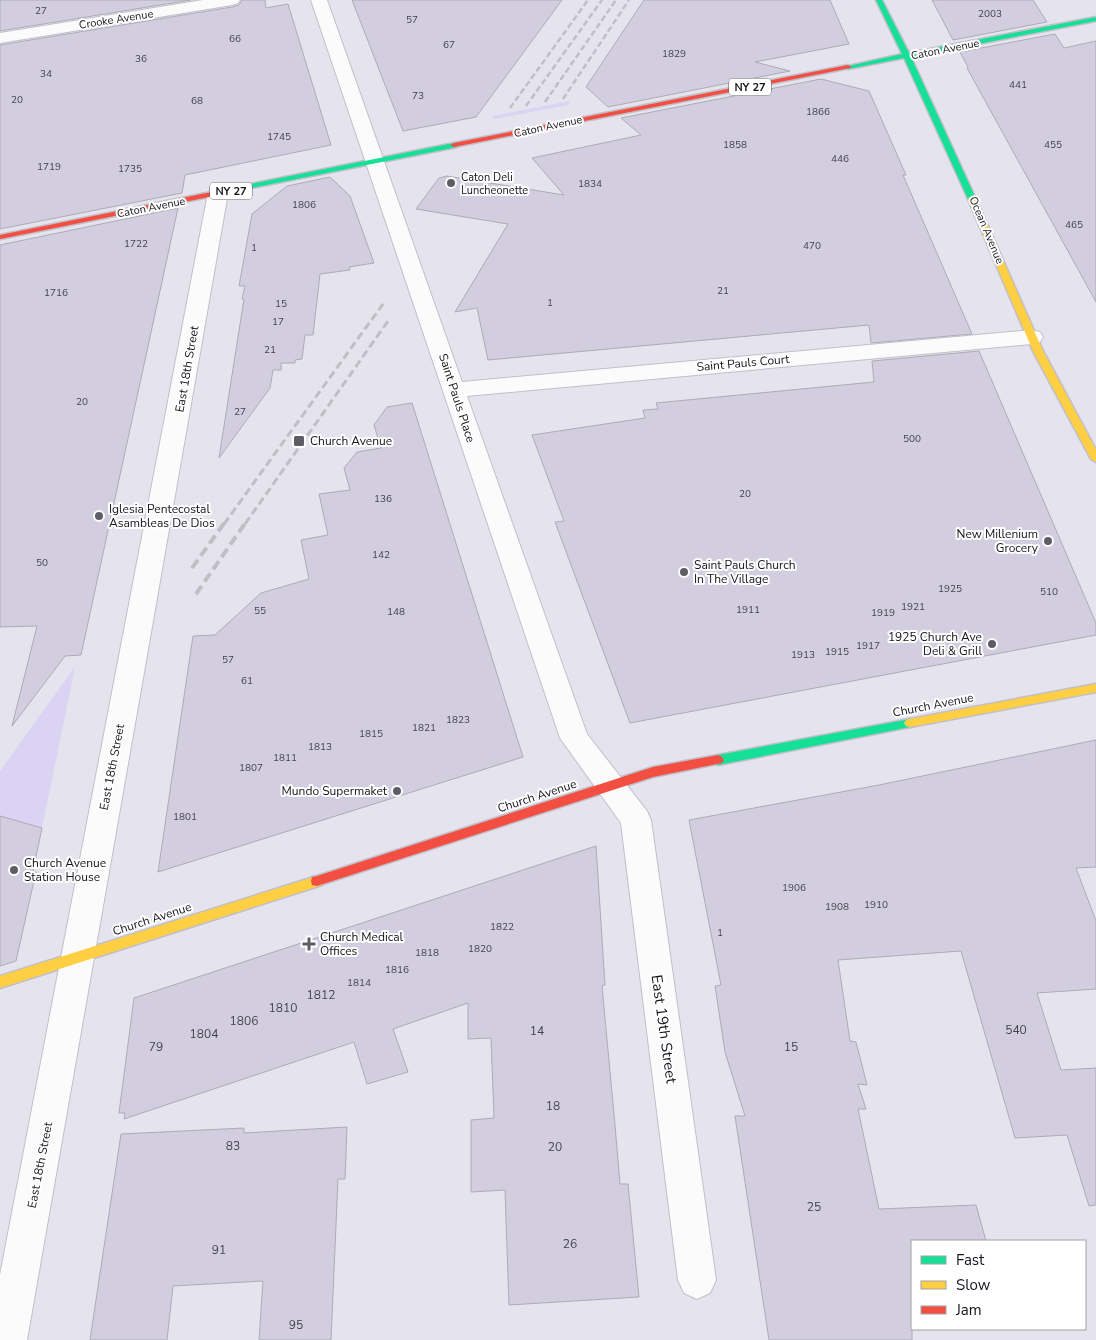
<svg xmlns="http://www.w3.org/2000/svg" width="1096" height="1340" viewBox="0 0 1096 1340" font-family="'Nunito Sans',sans-serif">
  <rect width="100%" height="100%" fill="#e5e3ee"/>
  <g fill="#dbd3f3">
    <path d="M570 101 568 105 495 119 492 116Z"/>
    <path d="M75 667 42 828 4 817 0 822V771Z"/>
  </g>
  <g fill="#d2cee0" stroke="#adabb4">
    <path d="M0 0H191L0 31Z"/>
    <path d="M242 0H265L266 8 288 4 331 145 185 175 182 193 0 229V45L232 7 239 5Z"/>
    <path d="M352 0H562L476 117 403 131Z"/>
    <path d="M644 0H830L849 44 755 62 790 71 608 107 586 87Z"/>
    <path d="M932 0H1033L1047 22 953 40Z"/>
    <path d="M1055 34 1064 48 1096 41V302L967 68 968 67 960 52Z"/>
    <path d="M821 79 869 91 906 175H903L972 334 871 343 869 325 488 360 477 308 455 312 508 224 416 209 439 178 447 176 564 195 532 158 641 135 621 118Z"/>
    <path d="M330 177 350 196 374 263 349 267 350 270 320 274 313 335H305L302 359 295 360V363H281V370H273L270 388 219 458 244 299H242L245 286H239L252 214 287 186Z"/>
    <path d="M178 208 81 655 65 656 12 726 37 626 0 627V245Z"/>
    <path d="M979 351 1096 623V635L630 723 555 522 564 521 532 435 645 418 643 410 658 409 656 403 874 382 872 361Z"/>
    <path d="M412 403 523 757 158 872 193 636 215 635 261 593 309 579 301 540 328 535 319 494 350 490 344 468 357 452 381 448 374 425 387 407Z"/>
    <path d="M1096 740V867L1076 868 1096 921V989L1037 993 1061 1070 1096 1068V1205L1089 1206 1067 1135 1015 1138 961 951 838 960 850 1041 856 1042 867 1085 858 1084 866 1109H858L879 1209 976 1205 986 1241H912V1340H769L735 1116H745L725 1052 715 986 721 985 689 820 879 785Z"/>
    <path d="M0 816 42 828 33 871 36 872 16 961 0 966Z"/>
    <path d="M596 846 605 985 602 986 615 1125 620 1184H628L639 1297 509 1305 505 1190 471 1192V1120L494 1118 491 1038 468 1039V1003L393 1029 408 1072 367 1084 354 1042 124 1119 125 1113H119L134 998Z"/>
    <path d="M347 1127 345 1179H338L331 1340H259L263 1281 173 1286 167 1340H90L121 1134 244 1128V1133Z"/>
  </g>
  <g fill="none" stroke-linecap="round" stroke-linejoin="round">
    <defs>
      <g id="street">
        <path d="M203 0H240L238 3 232 5 0 43V33Z"/>
        <path d="M311 0H327L462 382 1032 330 1040 332 1043 337 1040 342 1032 344 467 396 587 734 647 811 651 820 716 1280 710 1293 697 1299 684 1293 678 1280 621 823 560 738Z"/>
        <path d="M218 187 225 189 228 193 27 1340H0V1275L208 193 211 189Z"/>
      </g>
      <g id="fast">
        <path d="M876 0H882L909 53 1096 17V21L911 57 976 199 975 201 968 199 904 58 848 69 844 67 902 54Z"/>
        <path d="M454 143H457V147L231 192 227 190 231 188Z"/>
        <path d="M910 719 914 720 916 723 914 726 910 727 718 765 714 763 712 760 714 757 718 755Z"/>
      </g>
      <g id="slow">
        <path d="M969 197 976 199 1043 351 1096 450V462L1091 459 1033 351 968 199Z"/>
        <path d="M1096 684V692L910 727 906 726 904 723 906 720 910 719Z"/>
        <path d="M317 876 322 877 323 881 322 885 0 988V976Z"/>
      </g>
      <g id="jam">
        <path d="M848 65 852 67 850 68 454 147 450 145 454 143Z"/>
        <path d="M231 188H234V192L0 239V235Z"/>
        <path d="M718 755 722 757 724 760 722 763 653 777 317 886 312 885 311 881 312 877 317 876 653 767Z"/>
      </g>
    </defs>
    <use href="#street" stroke="#c1bfc8" stroke-width="2"/>
    <use href="#fast" stroke="#c1bfc8" stroke-width="3"/>
    <use href="#slow" stroke="#c1bfc8" stroke-width="3"/>
    <use href="#jam" stroke="#c1bfc8" stroke-width="3"/>
    <use href="#street" fill="#fbfbfc" fill-rule="evenodd"/>
    <use href="#fast" fill="#16e098" fill-rule="evenodd"/>
    <use href="#slow" fill="#ffcf43" fill-rule="evenodd"/>
    <use href="#jam" fill="#f24e42" fill-rule="evenodd"/>
    <g stroke="#c0bfc3" stroke-width="2.5" stroke-dasharray="6 3" stroke-linecap="butt">
      <path d="M563 99 629 0"/>
      <path d="M545 102 616 0"/>
      <path d="M526 106 602 0"/>
      <path d="M510 108 588 0"/>
    </g>
    <g stroke="#c0bfc3" stroke-width="3" stroke-dasharray="8 4" stroke-linecap="butt">
      <path d="M224 524 383 304"/>
      <path d="M245 524 388 321"/>
    </g>
    <g stroke="#c0bfc3" stroke-width="4" stroke-dasharray="10 5" stroke-linecap="butt">
      <path d="M192 568 225 522"/>
      <path d="M196 594 246 522"/>
    </g>
  </g>
  <g fill="#5e5c65" stroke="#fff" stroke-width="2">
    <circle cx="451" cy="183" r="5"/>
    <rect x="293" y="435" width="12" height="12" rx="2.5"/>
    <circle cx="99" cy="516" r="5"/>
    <circle cx="1048" cy="541" r="5"/>
    <circle cx="684" cy="572" r="5"/>
    <circle cx="992" cy="644" r="5"/>
    <circle cx="397" cy="791" r="5"/>
    <circle cx="14" cy="870" r="5"/>
    <path d="M306.5 936.5h5v5h5v5h-5v5h-5v-5h-5v-5h5z"/>
  </g>
  <g text-anchor="middle" stroke-width="4" stroke-linejoin="round" paint-order="stroke">
    <g font-size="10" fill="#45444d">
      <text x="41" y="14">27</text>
      <text x="990" y="17">2003</text>
      <text x="412" y="23">57</text>
      <text x="235" y="42">66</text>
      <text x="449" y="48">67</text>
      <text x="674" y="57">1829</text>
      <text x="141" y="62">36</text>
      <text x="46" y="77">34</text>
      <text x="1018" y="88">441</text>
      <text x="418" y="99">73</text>
      <text x="17" y="103">20</text>
      <text x="197" y="104">68</text>
      <text x="818" y="115">1866</text>
      <text x="279" y="140">1745</text>
      <text x="735" y="148">1858</text>
      <text x="1053" y="148">455</text>
      <text x="840" y="162">446</text>
      <text x="49" y="170">1719</text>
      <text x="130" y="172">1735</text>
      <text x="590" y="187">1834</text>
      <text x="304" y="208">1806</text>
      <text x="1074" y="228">465</text>
      <text x="136" y="247">1722</text>
      <text x="812" y="249">470</text>
      <text x="254" y="251">1</text>
      <text x="723" y="294">21</text>
      <text x="56" y="296">1716</text>
      <text x="550" y="306">1</text>
      <text x="281" y="307">15</text>
      <text x="278" y="325">17</text>
      <text x="270" y="353">21</text>
      <text x="82" y="405">20</text>
      <text x="240" y="415">27</text>
      <text x="912" y="442">500</text>
      <text x="745" y="497">20</text>
      <text x="383" y="502">136</text>
      <text x="381" y="558">142</text>
      <text x="42" y="566">50</text>
      <text x="950" y="592">1925</text>
      <text x="1049" y="595">510</text>
      <text x="913" y="610">1921</text>
      <text x="748" y="613">1911</text>
      <text x="260" y="614">55</text>
      <text x="396" y="615">148</text>
      <text x="883" y="616">1919</text>
      <text x="868" y="649">1917</text>
      <text x="837" y="655">1915</text>
      <text x="803" y="658">1913</text>
      <text x="228" y="663">57</text>
      <text x="247" y="684">61</text>
      <text x="458" y="723">1823</text>
      <text x="424" y="731">1821</text>
      <text x="371" y="737">1815</text>
      <text x="320" y="750">1813</text>
      <text x="285" y="761">1811</text>
      <text x="251" y="771">1807</text>
      <text x="185" y="820">1801</text>
      <text x="794" y="891">1906</text>
      <text x="876" y="908">1910</text>
      <text x="837" y="910">1908</text>
      <text x="502" y="930">1822</text>
      <text x="720" y="936">1</text>
      <text x="480" y="952">1820</text>
      <text x="427" y="956">1818</text>
      <text x="397" y="973">1816</text>
      <text x="359" y="986">1814</text>
    </g>
    <g font-size="11" fill="#15141b" stroke="#fff">
      <text transform="translate(116 19) rotate(-9)" y="4">Crooke Avenue</text>
      <text transform="translate(945 49) rotate(-11)" y="4">Caton Avenue</text>
      <text transform="translate(548 126) rotate(-12)" y="4">Caton Avenue</text>
      <text transform="translate(151 207) rotate(-11)" y="4">Caton Avenue</text>
      <text transform="translate(987 230) rotate(67)" y="4">Ocean Avenue</text>
    </g>
    <g fill="#fff" stroke="#5b5a5f" stroke-width="1">
      <rect x="729" y="78.5" width="42" height="17" rx="4"/>
      <rect x="210" y="182.5" width="42" height="17" rx="4"/>
    </g>
    <g font-size="11" font-weight="bold" fill="#15141b">
      <text x="750" y="91">NY 27</text>
      <text x="231" y="195">NY 27</text>
    </g>
    <g font-size="11" fill="#15141b" stroke="#fff" text-anchor="start">
      <text x="461" y="181">Caton Deli<tspan x="461" dy="13">Luncheonette</tspan></text>
    </g>
    <g font-size="12" fill="#15141b" stroke="#fff">
      <text transform="translate(743 363) rotate(-5)" y="4">Saint Pauls Court</text>
      <text transform="translate(187 369) rotate(-80)" y="4">East 18th Street</text>
      <text transform="translate(457 398) rotate(72)" y="4">Saint Pauls Place</text>
      <text transform="translate(933 705) rotate(-11)" y="4">Church Avenue</text>
      <text transform="translate(112 767) rotate(-79)" y="4">East 18th Street</text>
      <text transform="translate(537 796) rotate(-18)" y="4">Church Avenue</text>
      <text transform="translate(152 919) rotate(-18)" y="4">Church Avenue</text>
      <text transform="translate(40 1165) rotate(-79)" y="4">East 18th Street</text>
    </g>
    <g font-size="12" fill="#15141b" stroke="#fff" text-anchor="start">
      <text x="310" y="445">Church Avenue</text>
      <text x="109" y="513">Iglesia Pentecostal<tspan x="109" dy="14">Asambleas De Dios</tspan></text>
      <text x="1038" y="538" text-anchor="end">New Millenium<tspan x="1038" dy="14">Grocery</tspan></text>
      <text x="694" y="569">Saint Pauls Church<tspan x="694" dy="14">In The Village</tspan></text>
      <text x="982" y="641" text-anchor="end">1925 Church Ave<tspan x="982" dy="14">Deli &amp; Grill</tspan></text>
      <text x="387" y="795" text-anchor="end">Mundo Supermaket</text>
      <text x="24" y="867">Church Avenue<tspan x="24" dy="14">Station House</tspan></text>
      <text x="320" y="941">Church Medical<tspan x="320" dy="14">Offices</tspan></text>
    </g>
    <g font-size="12" fill="#45444d">
      <text x="321" y="999">1812</text>
      <text x="283" y="1012">1810</text>
      <text x="244" y="1025">1806</text>
      <text x="1016" y="1034">540</text>
      <text x="537" y="1035">14</text>
      <text x="204" y="1038">1804</text>
      <text x="156" y="1051">79</text>
      <text x="791" y="1051">15</text>
      <text x="553" y="1110">18</text>
      <text x="233" y="1150">83</text>
      <text x="555" y="1151">20</text>
      <text x="814" y="1211">25</text>
      <text x="570" y="1248">26</text>
      <text x="219" y="1254">91</text>
      <text x="296" y="1329">95</text>
    </g>
    <g font-size="15" fill="#15141b" stroke="#fff">
      <text transform="translate(664 1029) rotate(82)" y="5">East 19th Street</text>
    </g>
  </g>
  <rect x="911" y="1240" width="175" height="90" fill="#ffffff" stroke="#a1a1a4"/>
  <rect x="921" y="1256" width="25" height="8" fill="#16e098" stroke="#a1a1a4"/>
  <text x="956" y="1265" font-size="15" fill="#15141b">Fast</text>
  <rect x="921" y="1281" width="25" height="8" fill="#ffcf43" stroke="#a1a1a4"/>
  <text x="956" y="1290" font-size="15" fill="#15141b">Slow</text>
  <rect x="921" y="1306" width="25" height="8" fill="#f24e42" stroke="#a1a1a4"/>
  <text x="956" y="1315" font-size="15" fill="#15141b">Jam</text>
</svg>
